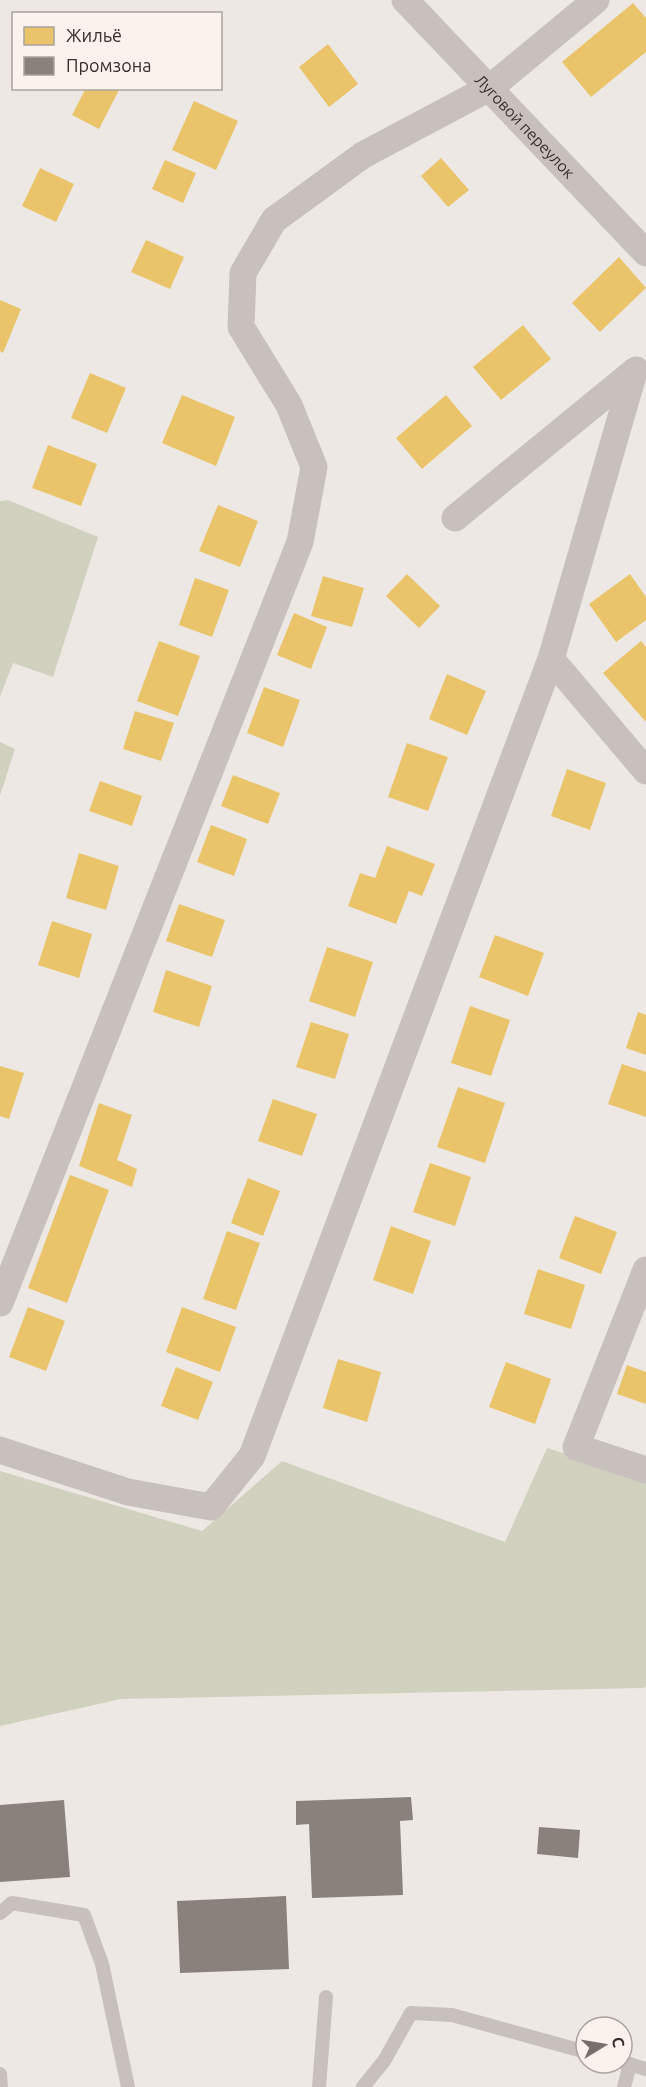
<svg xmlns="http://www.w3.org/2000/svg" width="646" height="2087" viewBox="0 0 646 2087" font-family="Ubuntu,sans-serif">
  <rect width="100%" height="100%" fill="#eee8e4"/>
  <g fill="#d1d1c0">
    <path d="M8 500 98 537 53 677 13 663 0 697V501Z"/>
    <path d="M0 742 15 749 0 796Z"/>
    <path d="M547 1448 646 1479V1686L643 1688 121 1699 0 1726V1471L202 1531 282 1461 505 1542Z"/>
  </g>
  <g fill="#e9c46a">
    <path d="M633 3 646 18V52L591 97 562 62Z"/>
    <path d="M328 44 358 84 329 107 299 67Z"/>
    <path d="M86 88H120L99 129 72 115Z"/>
    <path d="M194 101 238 121 216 170 172 150Z"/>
    <path d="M441 158 469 190 448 207 421 176Z"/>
    <path d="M165 160 196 173 183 203 152 189Z"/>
    <path d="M40 168 74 184 56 222 22 206Z"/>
    <path d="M146 240 184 257 170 289 131 272Z"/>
    <path d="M619 257 646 288 600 332 572 303Z"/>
    <path d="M0 300 21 309 3 353 0 351Z"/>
    <path d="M523 325 551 359 501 400 473 367Z"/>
    <path d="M90 373 126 388 107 433 71 418Z"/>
    <path d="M182 395 235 417 216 466 162 443Z"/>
    <path d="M446 395 472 426 422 469 396 438Z"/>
    <path d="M48 445 97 464 81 506 32 488Z"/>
    <path d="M218 505 258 521 240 567 199 551Z"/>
    <path d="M407 574 440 606 419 628 386 596Z"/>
    <path d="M630 574 646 597V620L616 642 589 604Z"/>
    <path d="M323 576 364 588 352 627 311 616Z"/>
    <path d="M195 578 229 590 212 637 179 625Z"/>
    <path d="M294 613 327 627 311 669 277 655Z"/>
    <path d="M159 641 200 656 178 716 137 701Z"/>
    <path d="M641 641 646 647V722L603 673Z"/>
    <path d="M447 674 486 691 467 735 429 719Z"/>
    <path d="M264 687 300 700 283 747 247 733Z"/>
    <path d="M135 711 174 723 161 761 123 749Z"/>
    <path d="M407 743 448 757 428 811 388 797Z"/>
    <path d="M567 769 606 783 590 830 551 816Z"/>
    <path d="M233 775 280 793 268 824 221 806Z"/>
    <path d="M100 781 142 796 132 826 89 811Z"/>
    <path d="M211 825 247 839 234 876 197 862Z"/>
    <path d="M387 846 435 864 422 896 409 891 396 924 348 906 360 873 375 878Z"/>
    <path d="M79 853 119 866 106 910 66 898Z"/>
    <path d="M179 904 225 920 212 957 166 941Z"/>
    <path d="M52 921 92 934 79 978 38 965Z"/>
    <path d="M495 935 544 953 528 996 479 977Z"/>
    <path d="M327 947 373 962 355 1017 309 1001Z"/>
    <path d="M166 970 212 986 199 1027 153 1012Z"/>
    <path d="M470 1006 510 1020 491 1076 451 1063Z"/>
    <path d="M638 1012 646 1015V1055L626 1048Z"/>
    <path d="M311 1022 349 1034 335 1079 296 1067Z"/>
    <path d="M622 1064 646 1072V1117L608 1104Z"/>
    <path d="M0 1066 24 1073 9 1119 0 1116Z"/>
    <path d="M458 1087 505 1103 485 1163 437 1147Z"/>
    <path d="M273 1099 317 1114 302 1156 258 1141Z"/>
    <path d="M99 1103 132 1115 117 1160 137 1169 132 1187 79 1166Z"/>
    <path d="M430 1163 471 1177 455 1226 413 1212Z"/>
    <path d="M70 1175 109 1190 67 1303 28 1288Z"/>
    <path d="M248 1178 280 1191 263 1236 231 1223Z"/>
    <path d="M575 1216 617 1232 601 1274 559 1258Z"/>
    <path d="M391 1226 431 1241 413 1294 373 1280Z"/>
    <path d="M227 1231 260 1243 236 1310 203 1299Z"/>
    <path d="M538 1269 585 1285 571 1329 524 1314Z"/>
    <path d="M28 1307 65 1321 46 1371 9 1357Z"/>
    <path d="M182 1307 236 1327 220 1372 166 1352Z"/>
    <path d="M338 1359 381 1372 367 1422 323 1408Z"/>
    <path d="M506 1362 551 1379 535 1424 489 1407Z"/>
    <path d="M627 1365 646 1372V1404L617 1394Z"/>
    <path d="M176 1367 213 1382 198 1420 161 1406Z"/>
  </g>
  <g fill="#8a817c">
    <path d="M411 1797 413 1820 400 1821 403 1895 312 1898 309 1824 296 1825V1801Z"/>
    <path d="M64 1800 70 1877 0 1882V1805Z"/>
    <path d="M539 1827 580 1830 578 1858 537 1854Z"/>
    <path d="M286 1896 289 1969 180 1973 177 1901Z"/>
  </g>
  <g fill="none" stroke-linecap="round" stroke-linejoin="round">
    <g stroke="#c7c0bd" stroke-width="14">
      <path d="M0 1913 12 1903 84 1915 102 1964 128 2087"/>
      <path d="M622 2062 646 2069"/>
      <path d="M0 2074 1 2087"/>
      <path d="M319 2087 326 1997"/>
      <path d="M363 2087 384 2061 411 2013 452 2015 586 2052"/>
      <path d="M624 2087 630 2064"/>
    </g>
    <g stroke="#c7c0bd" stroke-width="27">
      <path id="s1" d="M405 0 646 253"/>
      <path d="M455 518 636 370"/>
      <path d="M551 659 646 771"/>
      <path d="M646 1270 576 1447 646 1470"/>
      <path d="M0 1303 300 542 314 467 289 405 241 327 243 273 274 220 363 155 491 87 596 0"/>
      <path d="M0 1450 128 1492 211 1507 252 1456 551 659 634 372"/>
    </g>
  </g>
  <g text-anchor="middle" stroke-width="6" stroke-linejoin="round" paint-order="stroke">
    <g font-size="16" fill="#382d2b" stroke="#f9f2ed">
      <text dy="6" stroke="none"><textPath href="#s1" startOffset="174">Луговой переулок</textPath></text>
    </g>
  </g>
  <rect x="12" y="12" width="210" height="78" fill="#f9f2ed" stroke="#aca39f" stroke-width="1.5"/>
  <rect x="24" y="27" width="30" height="18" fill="#e9c46a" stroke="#aca39f" stroke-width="1.5"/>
  <text x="66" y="42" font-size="18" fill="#382d2b">Жильё</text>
  <rect x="24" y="57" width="30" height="18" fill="#8a817c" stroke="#aca39f" stroke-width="1.5"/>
  <text x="66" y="72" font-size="18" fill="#382d2b">Промзона</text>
  <g transform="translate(604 2045) rotate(79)"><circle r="28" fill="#f9f2ed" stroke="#aca39f" stroke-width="1.5"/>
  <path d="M0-4.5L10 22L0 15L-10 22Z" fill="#786e6c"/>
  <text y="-9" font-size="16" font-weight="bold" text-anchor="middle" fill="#382d2b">С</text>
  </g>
</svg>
